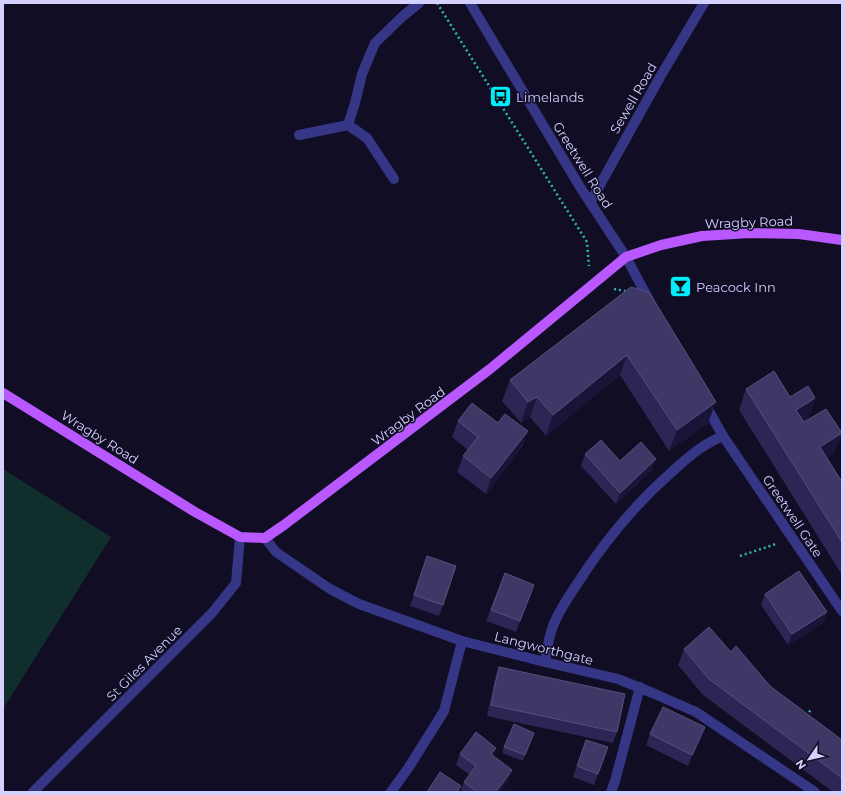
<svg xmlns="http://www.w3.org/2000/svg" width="845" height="795" viewBox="0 0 845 795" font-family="Montserrat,sans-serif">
  <rect width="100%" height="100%" fill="#100d24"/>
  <path fill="#102f2c" d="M3 469 111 537 3 709Z"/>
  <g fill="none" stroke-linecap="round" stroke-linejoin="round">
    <g stroke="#29bbac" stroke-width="2.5" stroke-dasharray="2 3" stroke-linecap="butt">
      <path d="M437 3 587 242 589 266"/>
      <path d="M614 289 625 291"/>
      <path d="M740 556 776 544"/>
      <path d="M806 716 812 708"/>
    </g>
    <g stroke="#363686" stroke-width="10">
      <path d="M348 125 355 103 362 74 375 43 403 16 419 3"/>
      <path d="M299 135 348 125 367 138 394 179"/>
      <path d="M593 207 591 201 660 77 704 3"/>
      <path d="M545 662C547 651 548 640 552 629 557 613 568 598 577 584 604 542 635 504 673 471 688 457 703 444 723 436"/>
      <path d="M33 792 212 613 236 583 240 537"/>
      <path d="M391 792 409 767 444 711 462 641"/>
      <path d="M611 792 615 781 640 687"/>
    </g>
    <g stroke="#363686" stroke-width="10">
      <path d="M470 3 580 187 626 257 650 302"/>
      <path d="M705 404 723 436 842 611"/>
      <path d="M265 538 276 552 330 589 359 604 462 641 545 662 618 679 655 694 696 712 815 792"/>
    </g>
    <path stroke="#b958ff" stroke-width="10" d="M3 393 195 512 240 537 265 538 284 525 490 369 626 257 661 245 702 236 750 233 799 234 842 240"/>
  </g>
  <g fill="#2d2553">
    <path d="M631 287 708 423 669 451 620 375 546 436 530 417 521 423 502 401 510 380Z"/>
    <path d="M746 389 790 397 815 398 808 419 804 422 842 433 834 454 827 458 842 482V575L739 410Z"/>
    <path d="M458 421 498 423 528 431 522 447 486 494 457 472 463 456 468 450 452 437Z"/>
    <path d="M585 454 620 461 652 470 616 504 581 466Z"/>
    <path d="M423 567 443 605 439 616 410 606Z"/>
    <path d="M505 573 534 585 516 632 486 621Z"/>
    <path d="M765 594 827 612 823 623 788 645 761 605Z"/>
    <path d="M684 649 731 652 770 686 842 740V792H833L703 695 678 665Z"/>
    <path d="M499 667 617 732 613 743 487 716 495 678Z"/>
    <path d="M534 733 523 761 502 753 504 747Z"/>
    <path d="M650 734 701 738 688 766 646 745Z"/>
    <path d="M586 740 608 747 594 785 573 777Z"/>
    <path d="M496 748 493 756 512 770 508 781 500 792H460L464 782 470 775 456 765 460 754Z"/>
  </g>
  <g fill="#1a1438">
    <path d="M627 355 620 375 546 436 553 415Z"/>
    <path d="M537 397 530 417 521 423 528 402Z"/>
    <path d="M815 398 808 419 789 431 796 410Z"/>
    <path d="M716 402 708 423 669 451 677 430Z"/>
    <path d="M528 431 522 447 486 494 491 478Z"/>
    <path d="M842 433 834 454 813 467 820 447Z"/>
    <path d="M656 459 652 470 616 504 620 493Z"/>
    <path d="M827 612 823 623 788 645 792 634Z"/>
    <path d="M705 727 701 738 688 766 692 755Z"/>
    <path d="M496 748 492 759 491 754Z"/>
    <path d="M512 770 508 781 500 792H496Z"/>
  </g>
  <g fill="#3f3765" stroke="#56507e">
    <path d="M631 287 649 292 716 402 677 430 627 355 553 415 537 397 528 402 510 380Z"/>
    <path d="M774 371 790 397 808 386 815 398 796 410 804 422 826 409 842 433 820 447 842 482V542L746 389Z"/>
    <path d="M472 403 498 423 505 414 528 431 491 478 463 456 478 437 458 421Z"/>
    <path d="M601 440 620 461 641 442 656 459 620 493 585 454Z"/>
    <path d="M427 556 456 566 443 605 414 595Z"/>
    <path d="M799 571 827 612 792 634 765 594Z"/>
    <path d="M505 573 534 585 520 621 491 610Z"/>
    <path d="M709 627 731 652 736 646 770 686 842 740V778L709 679 684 649Z"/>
    <path d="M499 667 625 694 617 732 491 705Z"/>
    <path d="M663 707 705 727 692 755 650 734Z"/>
    <path d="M514 724 534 733 525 755 504 747Z"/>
    <path d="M476 732 496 748 491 754 512 770 496 792H477L464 782 476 766 460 754Z"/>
    <path d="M586 740 608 747 598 774 577 766Z"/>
    <path d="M440 772 461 786 457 792H427Z"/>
  </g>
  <defs>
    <symbol id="bus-square" viewBox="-11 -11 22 22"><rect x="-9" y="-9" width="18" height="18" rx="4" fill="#00edfc" stroke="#100d24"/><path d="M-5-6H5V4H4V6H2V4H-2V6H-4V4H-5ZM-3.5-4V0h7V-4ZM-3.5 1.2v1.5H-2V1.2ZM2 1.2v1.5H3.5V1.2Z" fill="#111"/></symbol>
    <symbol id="bar-square" viewBox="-11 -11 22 22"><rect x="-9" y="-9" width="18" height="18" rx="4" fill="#00edfc" stroke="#100d24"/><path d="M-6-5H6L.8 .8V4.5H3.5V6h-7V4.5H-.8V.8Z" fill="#111"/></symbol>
  </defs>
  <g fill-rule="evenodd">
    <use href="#bus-square" x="488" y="84" width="25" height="25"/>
    <use href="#bar-square" x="668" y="274" width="25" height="25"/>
  </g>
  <g text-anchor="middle" stroke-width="3" stroke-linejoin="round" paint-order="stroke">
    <g font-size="13" fill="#d4d1ff" stroke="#100d24" text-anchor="start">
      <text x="516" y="102">Limelands</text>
      <text x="696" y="292">Peacock Inn</text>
    </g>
    <g font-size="13" fill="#d4d1ff" stroke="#100d24">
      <text transform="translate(633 98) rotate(-60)" y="5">Sewell Road</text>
      <text transform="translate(583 165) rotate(58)" y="5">Greetwell Road</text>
      <text transform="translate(749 222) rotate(-2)" y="5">Wragby Road</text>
      <text transform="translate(408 416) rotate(-37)" y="5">Wragby Road</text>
      <text transform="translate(100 437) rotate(32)" y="5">Wragby Road</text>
      <text transform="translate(793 516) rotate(56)" y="5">Greetwell Gate</text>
      <text transform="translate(544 648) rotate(14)" y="5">Langworthgate</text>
      <text transform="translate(144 663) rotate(-45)" y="5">St Giles Avenue</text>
    </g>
  </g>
  <rect width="845" height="795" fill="none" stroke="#d4d1ff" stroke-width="8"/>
  <g transform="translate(809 759) rotate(236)" stroke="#100d24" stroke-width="3" paint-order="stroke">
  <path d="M0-3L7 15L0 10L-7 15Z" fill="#d4d1ff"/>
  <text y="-6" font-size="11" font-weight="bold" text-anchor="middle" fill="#d4d1ff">N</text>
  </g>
</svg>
